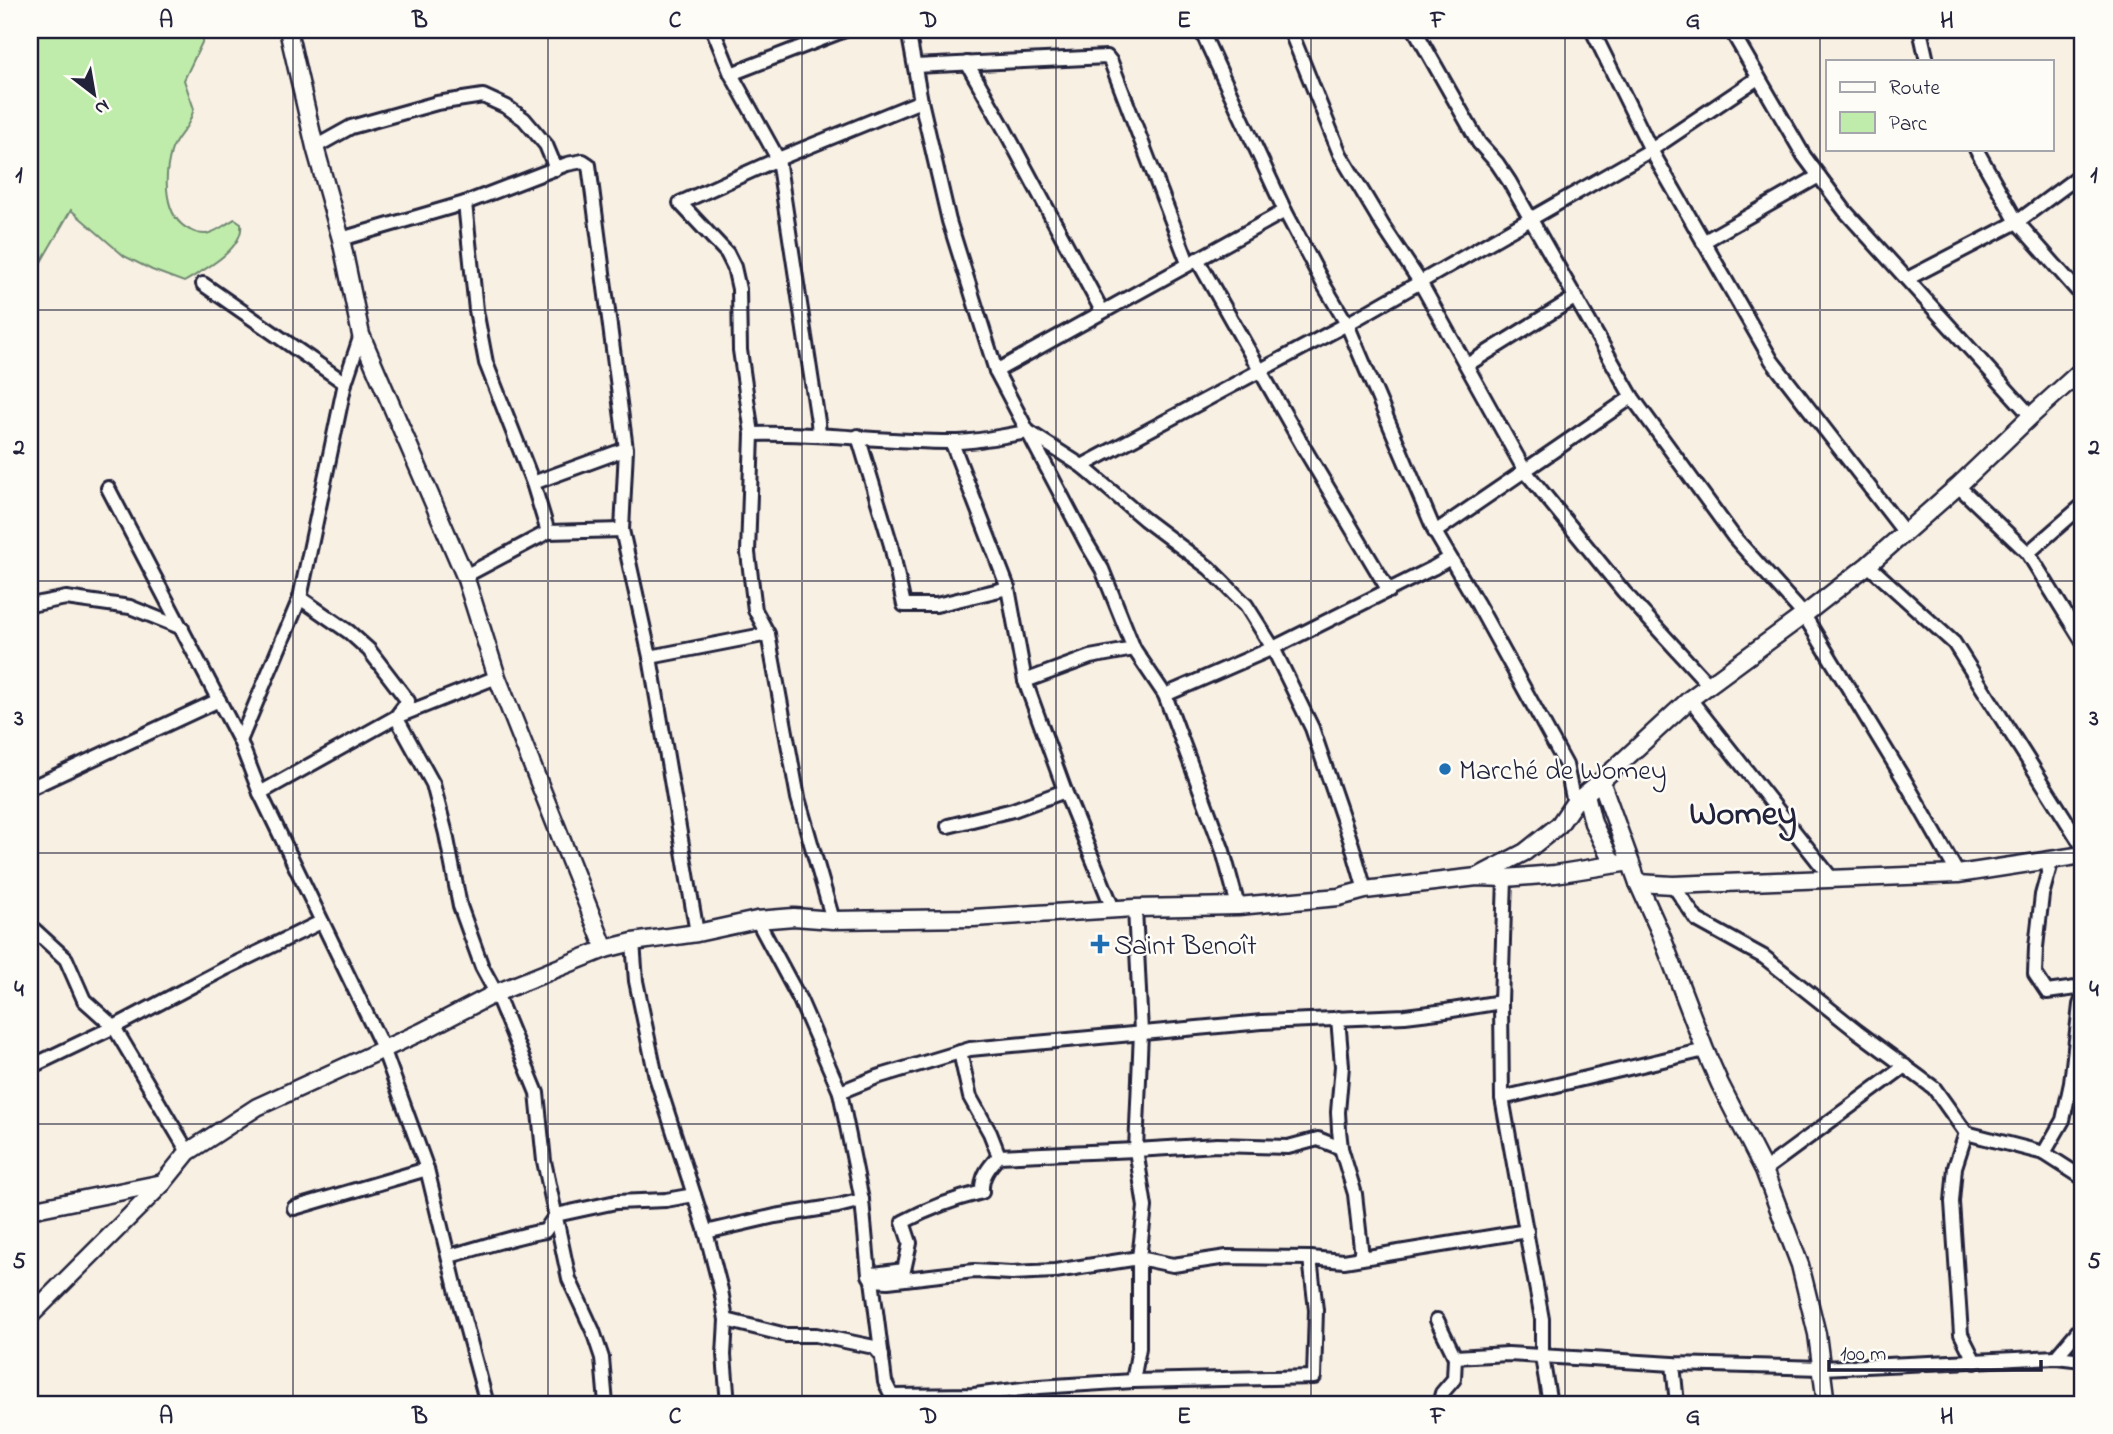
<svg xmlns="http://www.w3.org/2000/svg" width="2113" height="1434" viewBox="0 0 2113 1434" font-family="'Indie Flower',sans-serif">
  <rect width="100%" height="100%" fill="#f9f0e4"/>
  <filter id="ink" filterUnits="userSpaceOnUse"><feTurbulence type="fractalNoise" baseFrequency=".0143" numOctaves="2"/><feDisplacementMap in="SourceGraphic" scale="14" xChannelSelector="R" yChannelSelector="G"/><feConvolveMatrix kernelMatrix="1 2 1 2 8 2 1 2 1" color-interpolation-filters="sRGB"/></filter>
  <g filter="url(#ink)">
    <path fill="#bfecaa" stroke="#708772" stroke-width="2" d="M30 30H210L207 32 184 80 194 109C192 114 191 119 188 124 183 133 174 141 171 152 164 177 163 217 190 230 195 233 201 234 206 234 217 232 225 224 235 219L241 223C245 249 204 270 184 282L152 270 124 256 71 210 30 281Z"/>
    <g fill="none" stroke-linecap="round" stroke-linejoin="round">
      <defs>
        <g id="street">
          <path d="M713 30 731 74 778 159 818 422 819 435"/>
          <path d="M908 30 921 101 949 221 996 371 1087 544 1102 569 1134 649 1165 695 1223 851 1238 906"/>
          <path d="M1201 30 1285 211 1325 287 1347 324 1435 532 1477 603 1566 765 1574 803"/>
          <path d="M1290 30 1340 154 1383 226 1420 282 1525 471 1624 592 1709 685"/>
          <path d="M1415 30 1479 143 1497 163 1509 181 1632 397 1734 537 1804 615 1905 781 1958 874"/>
          <path d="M1592 30 1651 150 1772 361 1905 533"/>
          <path d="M1731 30 1804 156 1845 211 2031 416"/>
          <path d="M1920 30 1927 61"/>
          <path d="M967 63 1005 130 1102 311"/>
          <path d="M915 66 1107 57 1111 62 1188 263"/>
          <path d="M731 74 845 30"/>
          <path d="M315 147 351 127 437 103 483 96 507 107 524 119 546 145 556 169"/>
          <path d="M1976 149 2017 222 2083 297"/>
          <path d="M465 203 476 310 486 363 533 483 548 532"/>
          <path d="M341 239 465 203 567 164 583 161 589 165 626 449 622 530 650 657 697 933"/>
          <path d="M1703 242 1819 176"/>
          <path d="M1197 259 1304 448 1389 591"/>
          <path d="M1907 279 2017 222 2083 173"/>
          <path d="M203 284 345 383"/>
          <path d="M1467 365 1576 297"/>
          <path d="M996 371 1285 211"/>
          <path d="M752 434C818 432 884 442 950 442 976 443 1004 435 1029 432L1082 466 1144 519 1209 568 1246 605 1273 648 1312 728 1352 845 1365 890"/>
          <path d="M858 436 891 545 904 605H936L1008 588"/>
          <path d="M952 443 1008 588 1025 681 1065 791 1113 909"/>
          <path d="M1082 466 1347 324 1651 150 1758 78"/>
          <path d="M533 483 626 449"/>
          <path d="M1958 486 2028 553 2083 642"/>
          <path d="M108 488 240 741 260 793 383 1048 427 1169 458 1297 487 1404"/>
          <path d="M1435 532 1632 397"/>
          <path d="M2028 553 2083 505"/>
          <path d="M1868 565 1954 643 2083 847"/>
          <path d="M465 576 548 532 622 530"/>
          <path d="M300 598 349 632 369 650 408 701 396 717 433 784 446 834 460 906 482 967 496 993 537 1093 544 1161 569 1279 593 1331 602 1358 606 1404"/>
          <path d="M30 605 66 598 130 607 182 628"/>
          <path d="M650 657 768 634"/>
          <path d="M1025 681 1090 657 1134 649"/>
          <path d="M1165 695 1273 648 1433 568 1450 558"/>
          <path d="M1690 699 1832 879"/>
          <path d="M240 741 300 598 345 383 361 335"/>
          <path d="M30 788 219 700"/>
          <path d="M260 793 396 717 497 677"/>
          <path d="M948 826 1013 810 1065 791"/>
          <path d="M2052 859 2042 895 2036 947 2035 974 2047 992 2083 987"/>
          <path d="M1505 878 1501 1002 1502 1098 1542 1319V1357L1550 1404"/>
          <path d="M1673 885 1697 920 1764 957 1857 1031 1934 1088 1966 1133 2044 1153 2083 1178"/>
          <path d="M757 920 800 1000 840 1092 862 1200 869 1275 872 1280"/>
          <path d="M833 920 798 798 768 634 755 610 748 553 752 434 740 350 739 289 734 267 727 253 680 203 778 159 921 101"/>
          <path d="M30 926 66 959 84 1000 114 1027 188 1152"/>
          <path d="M633 942 636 981 656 1077 706 1232 721 1290 726 1320 786 1335H816L874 1347 882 1356"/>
          <path d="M1338 1018 1342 1066 1338 1112 1339 1130 1341 1148 1355 1194 1362 1257"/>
          <path d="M960 1052 970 1097 990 1133 999 1156"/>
          <path d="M30 1067 114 1027 226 968 321 922"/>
          <path d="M840 1092 877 1077 970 1049 1262 1022 1405 1016 1446 1011 1501 1002"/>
          <path d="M1502 1098 1705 1050"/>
          <path d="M1966 1133 1955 1167 1952 1202 1961 1334 1975 1362"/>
          <path d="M2044 1153 2063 1120 2071 1083 2080 1005 2083 997"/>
          <path d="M1764 1170 1905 1066"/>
          <path d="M294 1208 427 1169"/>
          <path d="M706 1232 775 1216 838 1206 862 1200"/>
          <path d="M449 1256C481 1248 513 1236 545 1231L556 1215 616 1202 666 1200 694 1195"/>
          <path d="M874 1274 904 1270 910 1243 903 1222C929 1208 954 1199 982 1192 981 1176 989 1167 999 1156L1136 1150 1217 1145 1288 1147 1318 1139 1341 1148"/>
          <path d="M726 1320 724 1355 728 1404"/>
          <path d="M1437 1320 1455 1357 1508 1354 1673 1364 1822 1368 2056 1357 2083 1360"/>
          <path d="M2056 1357 2083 1325"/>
          <path d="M1673 1364 1677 1404"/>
          <path d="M1133 1381 1139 1348V1258L1145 1207 1136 1150 1141 1032 1135 908"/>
          <path d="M892 1396 974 1395 1039 1387 1133 1381 1314 1377 1316 1310 1310 1258"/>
          <path d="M893 1404 892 1396 885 1382 872 1280 888 1281 974 1271 1012 1273 1055 1271 1139 1258 1173 1265 1227 1257 1310 1258 1344 1261 1527 1231"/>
          <path d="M1439 1404 1442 1393 1454 1379 1455 1357"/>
        </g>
        <g id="secondary">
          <path d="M288 30 315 147 341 239 361 335 465 576 497 677 605 949"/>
          <path d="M1601 781 1638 883 1660 932 1705 1050 1720 1084 1764 1170 1800 1265 1817 1334 1826 1404"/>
          <path d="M1586 794 1593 823 1613 864"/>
          <path d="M1479 876 1525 852 1559 825 1574 803 1601 781 1690 699 1804 615 1868 565 1958 486 2031 416 2083 369"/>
          <path d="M1638 883 1673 885 1958 874 2083 855"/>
          <path d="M30 1210 163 1183"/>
          <path d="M30 1316 163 1183 188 1152 257 1107 421 1032 496 993 605 949 633 942 697 933 757 920 794 917 833 920 973 918 1135 908 1238 906 1339 897 1365 890 1477 877 1505 878 1555 874 1630 862"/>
        </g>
      </defs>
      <use href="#street" stroke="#22223b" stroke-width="18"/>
      <use href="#secondary" stroke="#22223b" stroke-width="21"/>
      <use href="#street" stroke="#fdfcf7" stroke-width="12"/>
      <use href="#secondary" stroke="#fdfcf7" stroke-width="16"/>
    </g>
  </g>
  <path fill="none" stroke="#22223b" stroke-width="2" stroke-opacity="0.55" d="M293 30V1404M548 30V1404M802 30V1404M1056 30V1404M1311 30V1404M1565 30V1404M1820 30V1404M30 310H2083M30 581H2083M30 853H2083M30 1124H2083"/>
  <g fill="#1f6fb2" stroke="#fdfcf7" stroke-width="2.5">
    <circle cx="1445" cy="769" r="7"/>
    <path d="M1096.5 933.5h7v7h7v7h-7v7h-7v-7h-7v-7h7z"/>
  </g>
  <g text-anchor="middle" stroke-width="5" stroke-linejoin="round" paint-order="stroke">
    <g font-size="28" fill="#22223b" stroke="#fdfcf7" text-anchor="start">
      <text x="1459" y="779">Marché de Womey</text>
      <text x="1114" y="954">Saint Benoît</text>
    </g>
    <g font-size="35" font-weight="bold" fill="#22223b" stroke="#fdfcf7">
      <text x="1743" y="824">Womey</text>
    </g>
  </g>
  <rect width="2113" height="1434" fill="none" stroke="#fdfcf7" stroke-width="77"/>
  <rect x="1826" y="60" width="228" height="91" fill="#fdfcf7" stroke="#a5a5ac" stroke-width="2"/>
  <rect x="1840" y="82" width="35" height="10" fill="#fdfcf7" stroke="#a5a5ac" stroke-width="2"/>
  <text x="1889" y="94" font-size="21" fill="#22223b">Route</text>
  <rect x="1840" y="112" width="35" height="21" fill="#bfecaa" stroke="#a5a5ac" stroke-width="2"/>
  <text x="1889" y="130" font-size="21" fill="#22223b">Parc</text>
  <g transform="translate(94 94) rotate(149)" stroke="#fdfcf7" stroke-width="5" paint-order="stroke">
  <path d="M0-5L12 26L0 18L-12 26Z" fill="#22223b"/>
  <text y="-10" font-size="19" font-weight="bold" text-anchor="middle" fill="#22223b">N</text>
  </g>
  <path d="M1829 1360v10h212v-10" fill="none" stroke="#22223b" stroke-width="3.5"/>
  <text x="1840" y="1360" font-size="21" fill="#22223b" stroke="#fdfcf7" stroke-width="5" paint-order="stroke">100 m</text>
  <rect x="38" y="38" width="2036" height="1358" fill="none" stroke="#22223b" stroke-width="2.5"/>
  <g font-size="23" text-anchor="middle" font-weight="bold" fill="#22223b">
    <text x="166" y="27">A</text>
    <text x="420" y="27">B</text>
    <text x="675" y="27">C</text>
    <text x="929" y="27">D</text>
    <text x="1184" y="27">E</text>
    <text x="1438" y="27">F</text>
    <text x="1693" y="27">G</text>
    <text x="1947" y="27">H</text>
    <text x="19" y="182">1</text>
    <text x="2094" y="182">1</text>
    <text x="19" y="454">2</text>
    <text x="2094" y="454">2</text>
    <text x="19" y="725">3</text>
    <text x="2094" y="725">3</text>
    <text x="19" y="996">4</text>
    <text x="2094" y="996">4</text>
    <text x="19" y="1268">5</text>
    <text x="2094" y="1268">5</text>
    <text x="166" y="1423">A</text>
    <text x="420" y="1423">B</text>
    <text x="675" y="1423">C</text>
    <text x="929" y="1423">D</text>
    <text x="1184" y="1423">E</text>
    <text x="1438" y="1423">F</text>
    <text x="1693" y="1423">G</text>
    <text x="1947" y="1423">H</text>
  </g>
</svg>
